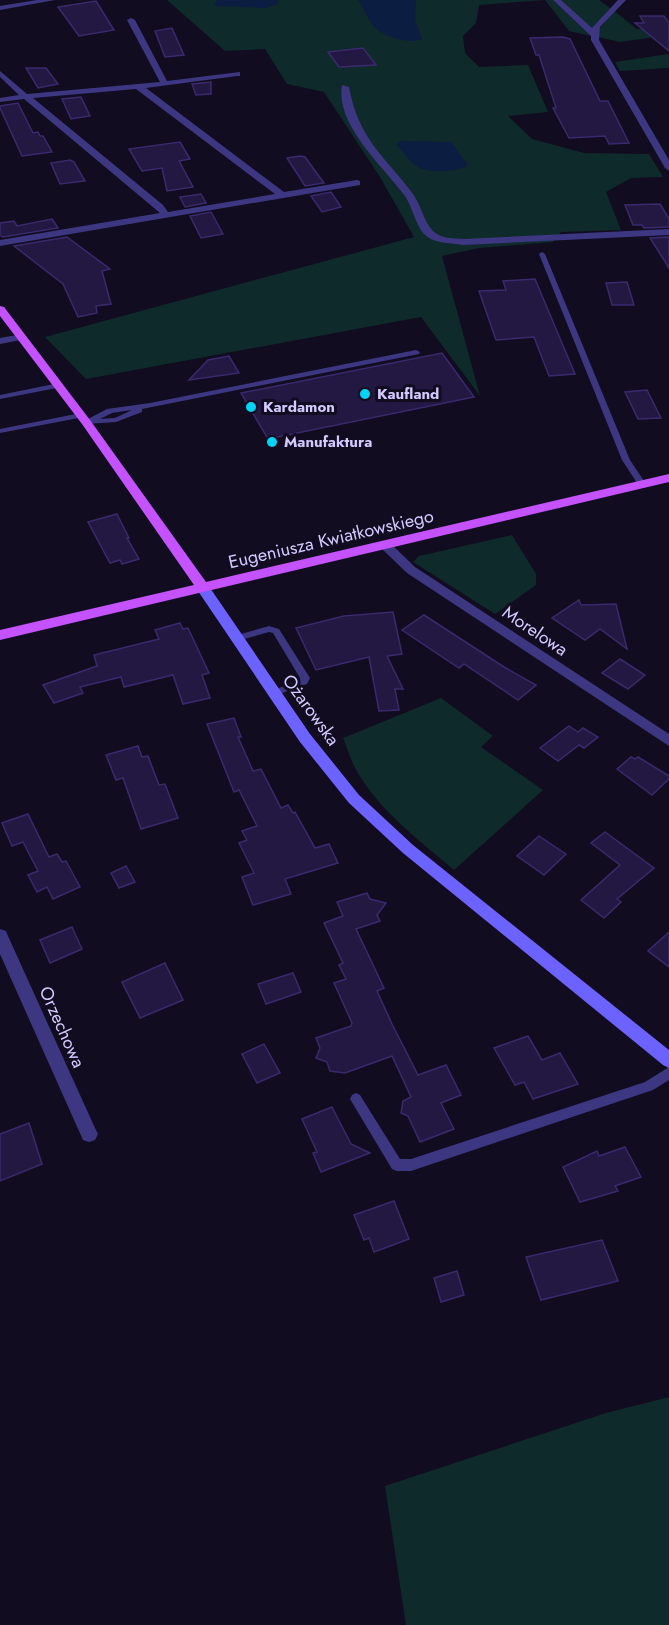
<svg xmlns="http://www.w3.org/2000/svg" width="669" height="1625" viewBox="0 0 669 1625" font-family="Jost,sans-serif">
  <rect width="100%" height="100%" fill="#110c20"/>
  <g fill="#0f2a2a">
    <path d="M167 0H553L591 36 569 31 545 0 479 5 476 23 463 36 465 53 479 67 528 65 548 112 508 116 532 139 584 153 649 154 663 177 631 178 606 192 621 230 561 232 553 242 479 248 442 256 480 396 421 317 86 379 45 337 414 237 380 177 324 92 287 84 265 49 225 51Z"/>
    <path d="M561 0H599L610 8 592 30Z"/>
    <path d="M614 11 637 29 669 28V35L620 42 598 37 600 28Z"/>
    <path d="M669 54V68L620 71 615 62Z"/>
    <path d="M512 535 536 574V585L495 614 413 562 419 556Z"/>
    <path d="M441 698 493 736 481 747 543 790 454 870C420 841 381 812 358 773 351 762 348 750 343 738Z"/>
    <path d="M669 1397V1625H406L385 1486 606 1413Z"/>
  </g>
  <g fill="#0b1d41">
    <path d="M217 0H277L278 4 266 8 214 6Z"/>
    <path d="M358 0H416L415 20 422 39C415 42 406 41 398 39 371 32 371 21 358 0Z"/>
    <path d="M400 141 451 142 468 165C460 172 430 173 420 168 411 164 403 151 396 144Z"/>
  </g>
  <g fill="#221841" stroke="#3a2a6d" stroke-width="1.5">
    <path d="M96 1 114 30 79 36 58 7Z"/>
    <path d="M640 16H664L669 23V51L635 23H644Z"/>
    <path d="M172 28 184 55 165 57 155 31Z"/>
    <path d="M563 37 570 39 600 101H608L629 143 609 144 605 136 569 138 553 108H556L539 55H536L530 38Z"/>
    <path d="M363 48 376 65 339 67 328 52Z"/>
    <path d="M26 68H46L58 84 38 88Z"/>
    <path d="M211 82V94L196 95 192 84Z"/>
    <path d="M81 97 90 116 71 119 62 99Z"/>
    <path d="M18 103 33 133 38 132 40 136H43L52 152 22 156 0 108V106Z"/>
    <path d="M180 142 190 159 179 161 193 187 167 191 162 168 142 171 129 149Z"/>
    <path d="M300 156 305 157 324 183 305 186 287 158Z"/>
    <path d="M70 160 74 162 85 181 60 184 51 163Z"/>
    <path d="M331 192 341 207 322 212 311 196Z"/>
    <path d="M201 194 206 203 185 207 180 197Z"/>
    <path d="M660 204 669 219V227L644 228 642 225H633L625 205Z"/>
    <path d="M211 212 223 234 201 238 190 216Z"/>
    <path d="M52 219 58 228 3 237 0 235V223L14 221 17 226Z"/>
    <path d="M67 237 110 269 102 271 111 304 96 306 97 313 78 317 63 284 14 246Z"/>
    <path d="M669 237V268L650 238Z"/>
    <path d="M535 279 575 374 549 376 534 337 496 340 479 291 506 290 503 281Z"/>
    <path d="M627 282 634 305H612L606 283Z"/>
    <path d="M442 353 474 397 268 439 241 393Z"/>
    <path d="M229 356 239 373 189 380 208 360Z"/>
    <path d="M647 390 661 418 638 419 625 392Z"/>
    <path d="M117 514 129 538H127L139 559 122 564 120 560 110 563 88 522Z"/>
    <path d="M579 600 581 605 616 604 627 649 600 629 585 640 552 618Z"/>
    <path d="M393 612 402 654 387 656 403 689H395L399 710 379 711 369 657 316 670 296 628 344 616Z"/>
    <path d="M424 615 504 667 536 685 518 700 464 664 459 668 402 630Z"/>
    <path d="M180 623 183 629 188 628 209 673 202 675 210 698 183 704 173 675 124 687 121 677 80 687 83 693 54 703 43 685 97 666 94 655 159 639 155 630Z"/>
    <path d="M620 659 645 675 628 689 602 673Z"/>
    <path d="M234 718 241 737H238L253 771 261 769 281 808 288 805 293 813 295 812 315 848 329 844 338 863 285 879 291 894 253 905 242 877 254 873 239 843 247 840 242 831 257 826 239 790 234 792 207 724Z"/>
    <path d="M569 726 578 732 583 728 598 737 584 748 579 745 558 761 540 748Z"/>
    <path d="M138 746 142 757 148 756 159 785 165 784 178 818 141 829 123 778 116 780 106 755Z"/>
    <path d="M631 757 635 759 638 757 669 776V779L652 795 617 769Z"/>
    <path d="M28 814 49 857 57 854 62 862 66 861 80 887 53 899 47 887 37 892 28 875 38 871 23 842 12 846 2 823Z"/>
    <path d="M605 832 654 868 617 899 621 902 604 918 581 900 620 865 591 843Z"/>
    <path d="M539 836 566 854 544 875 517 856Z"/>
    <path d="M126 866 135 882 119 888 111 873Z"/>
    <path d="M367 893 370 899 386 903 377 915 380 921 356 929 384 988 377 991 392 1024 418 1075 446 1065 461 1095 441 1103 454 1129 420 1142 408 1116 401 1113 403 1101 411 1097 392 1056 345 1073 330 1071 327 1062 316 1058 320 1048 316 1038 351 1026 352 1023 334 983 346 979 339 965 343 963 324 923 343 916 337 902Z"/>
    <path d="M72 927 82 949 50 963 40 940Z"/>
    <path d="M669 932V967L648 951Z"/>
    <path d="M165 963 183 1000 140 1018 122 982Z"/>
    <path d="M293 973 301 992 266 1004 258 984Z"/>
    <path d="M528 1036 542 1060 560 1053 578 1084 533 1099 524 1082 515 1085 494 1048Z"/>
    <path d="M264 1044 280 1073 257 1083 242 1054Z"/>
    <path d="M332 1107 351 1144 370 1153 321 1172 313 1153 317 1152 302 1119Z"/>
    <path d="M29 1123 42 1164 0 1181V1134Z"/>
    <path d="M625 1147 641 1177 615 1186 618 1191 580 1202 563 1167 597 1151 599 1156Z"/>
    <path d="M394 1201 409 1239 374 1252 369 1238 364 1240 354 1215Z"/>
    <path d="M602 1240 618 1281 541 1300 526 1257Z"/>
    <path d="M457 1271 464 1295 441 1302 434 1278Z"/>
  </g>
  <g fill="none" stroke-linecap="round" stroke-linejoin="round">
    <g fill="#3c3780" fill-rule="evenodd">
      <path d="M542 252 545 254 630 460 646 484 645 486H639L622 460 539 254Z"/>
      <path d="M416 350 420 352 419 354 142 409V412L116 422 86 424 82 422 107 409 150 403ZM132 410 115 418 100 419 112 413Z"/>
      <path d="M59 383 63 385 62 387 0 399V395Z"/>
      <path d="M81 413H84V417L0 433V429Z"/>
      <path d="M269 626 279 629 310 678 307 684 274 696 271 695 269 693 271 691 300 680V678L273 633 269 632 237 641 232 638 234 636Z"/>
      <path d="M669 1067V1080L653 1090 411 1171H397L392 1169 350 1099 352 1095 356 1093 360 1095 400 1159H411L645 1082Z"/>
    </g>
    <g fill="#3c3780" fill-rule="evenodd">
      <path d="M37 0H55L0 10V6Z"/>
      <path d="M553 0H561L592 28 618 0H626L600 27 599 40 669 160V171L665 168 591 40V36Z"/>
      <path d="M131 18 135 20 167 81 240 72V76H237L146 88 284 192 357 180 360 181V185L0 246V240L160 213 24 99 0 102V98L19 95 0 77V71L27 94 160 82 127 20ZM136 89 275 194 168 212 163 205 33 98Z"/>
      <path d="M342 85 349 87C359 140 383 154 413 194 421 205 424 222 433 231 441 239 454 238 464 239L669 229V235L464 245C451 243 434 244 424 234 415 224 413 208 405 196 384 167 335 125 342 85Z"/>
      <path d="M22 334 27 337 26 339 0 344V338Z"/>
      <path d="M385 541 389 542 415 567 669 734V746L407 573 381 548 379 545 381 542Z"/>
      <path d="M0 929 6 931 8 936 95 1128 98 1134 95 1140 89 1142 83 1140 0 954Z"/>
    </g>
    <path fill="#6c62ff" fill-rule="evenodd" d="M203 584 208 585 310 734 359 795 413 845 669 1050V1068L663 1065 403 853 349 803 300 742 198 591 197 588 198 585Z"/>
    <path fill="#c552ff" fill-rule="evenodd" d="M0 306 4 307 90 420 206 582 669 474V482L0 640V630L194 585 82 424 0 316Z"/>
  </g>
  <g fill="#00d5f6" stroke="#110c20" stroke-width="2">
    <circle cx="365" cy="394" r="6"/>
    <circle cx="251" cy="407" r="6"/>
    <circle cx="272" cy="442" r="6"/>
  </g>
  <g text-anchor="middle" stroke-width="6" stroke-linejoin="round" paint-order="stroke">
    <g font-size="15" font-weight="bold" fill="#d3cbff" stroke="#110c20" text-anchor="start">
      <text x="377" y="399">Kaufland</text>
      <text x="263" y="412">Kardamon</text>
      <text x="284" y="447">Manufaktura</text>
    </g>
    <g font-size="18" fill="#d3cbff" stroke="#110c20">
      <text transform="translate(331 539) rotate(-13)" y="6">Eugeniusza Kwiatkowskiego</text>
      <text transform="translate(535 631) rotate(34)" y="6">Morelowa</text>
      <text transform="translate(311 710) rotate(54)" y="6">Ożarowska</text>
      <text transform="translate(62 1027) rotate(66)" y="6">Orzechowa</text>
    </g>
  </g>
</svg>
